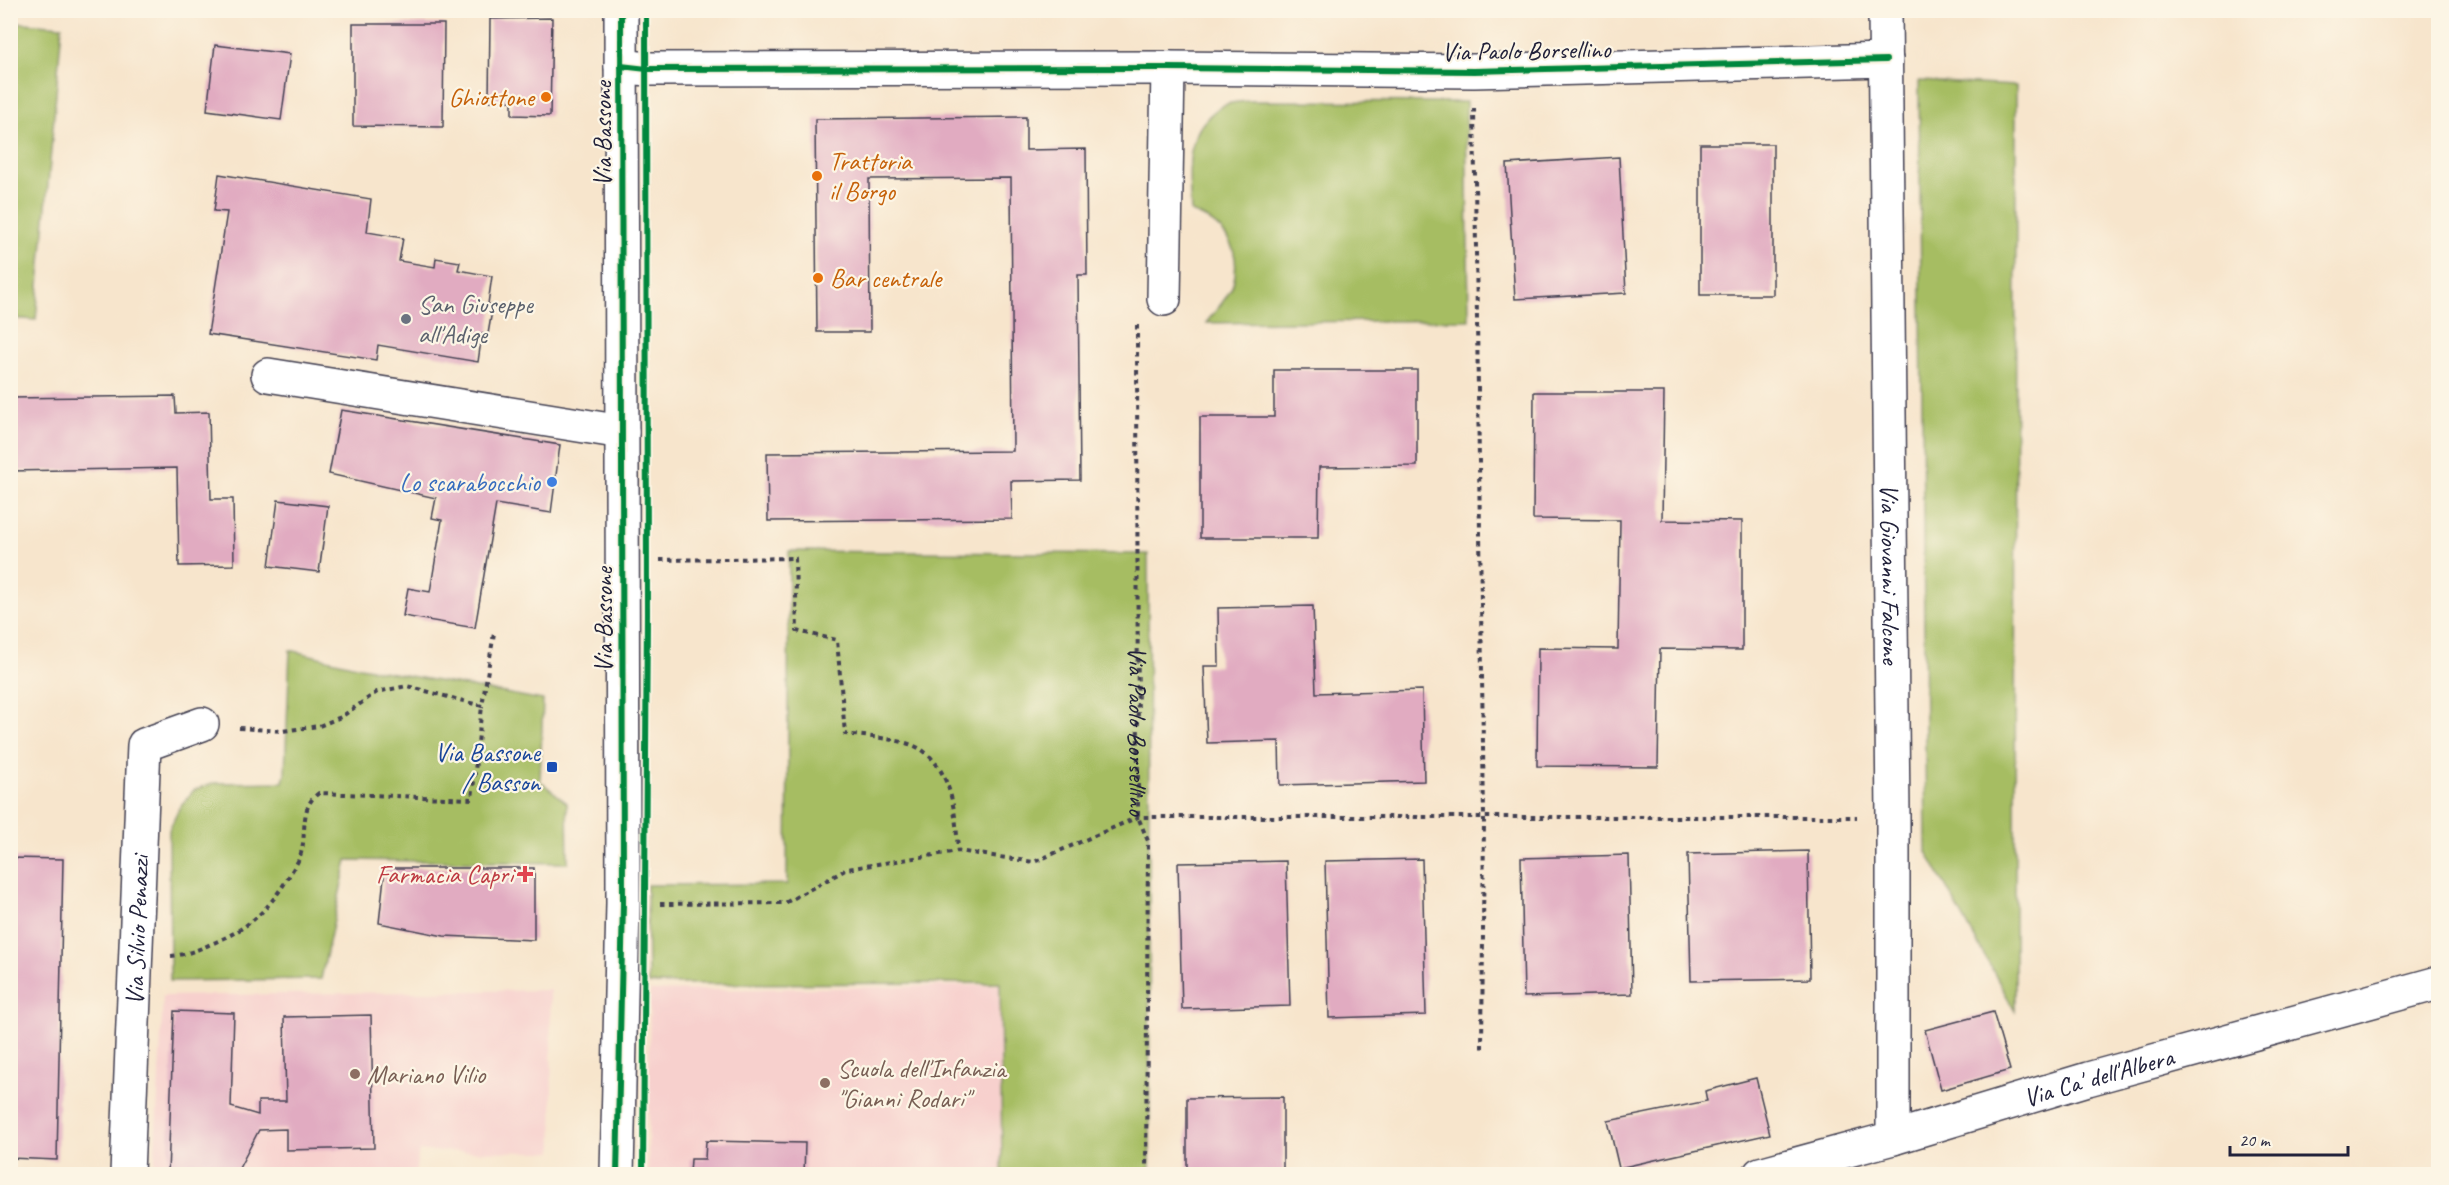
<svg xmlns="http://www.w3.org/2000/svg" width="2449" height="1185" viewBox="0 0 2449 1185" font-family="Caveat,sans-serif">
  <rect width="100%" height="100%" fill="#fcf5e5"/>
  <filter id="ink" filterUnits="userSpaceOnUse"><feTurbulence type="fractalNoise" baseFrequency=".0167" numOctaves="2"/><feDisplacementMap in="SourceGraphic" scale="12" xChannelSelector="R" yChannelSelector="G"/><feConvolveMatrix kernelMatrix="1 2 1 2 8 2 1 2 1" color-interpolation-filters="sRGB"/></filter>
  <filter id="wash" filterUnits="userSpaceOnUse"><feTurbulence type="fractalNoise" baseFrequency=".008" numOctaves="4" result="noise"/><feDisplacementMap in="SourceGraphic" scale="24" xChannelSelector="R" yChannelSelector="G"/><feGaussianBlur stdDeviation="1.35" result="paint"/><feColorMatrix in="noise" values="0 0 0 0 0 0 0 0 0 0 0 0 0 0 0 0 0 1.4 0 .05"/><feComposite in="paint" operator="in"/></filter>
  <g filter="url(#wash)">
    <rect width="100%" height="100%" fill="#f7e5cc"/>
    <g fill="#f7d0cd">
      <path d="M999 985 1001 1174H648L650 991Z"/>
      <path d="M550 990 553 1152 419 1151 415 1174H154L163 996Z"/>
    </g>
    <g fill="#a6bd62" stroke="#64704e" stroke-width="1.5">
      <path d="M10 22 62 26 36 320 11 318Z"/>
      <path d="M1919 81 2016 86 2015 1011 1926 850Z"/>
      <path d="M1250 101 1466 102 1469 320 1206 323C1215 311 1229 297 1233 284 1243 248 1223 223 1191 212 1189 172 1182 131 1222 106 1229 102 1242 102 1250 101Z"/>
      <path d="M789 551 1148 554 1150 1174H1002L1000 983 648 984 647 885 787 884Z"/>
      <path d="M290 650 360 667 543 700 540 781 567 803 568 863 347 860 321 979 170 981 169 830 180 807 194 790 214 783 283 782 285 774Z"/>
    </g>
    <g id="blocks">
      <g fill="#e1abc1">
        <path d="M552 18 550 116 512 115V101H489L490 19Z"/>
        <path d="M353 24H444L443 127 353 126Z"/>
        <path d="M215 45 290 54 281 120 207 110Z"/>
        <path d="M1026 117V150L1086 149 1087 275H1078L1080 480 1011 481 1012 519 768 521 767 453 1013 451 1011 178 869 179 870 332H817L815 119Z"/>
        <rect x="1700" y="144" width="73" height="151"/>
        <path d="M1619 157 1626 293 1515 299 1507 164Z"/>
        <path d="M219 174 371 199 367 232 403 238 399 261 435 267 436 258 460 262 458 270 492 276 488 304 493 305 488 334H482L478 362 378 345 376 360 208 334 227 212 214 211Z"/>
        <path d="M1274 370H1417V466L1319 467 1318 538H1200V417H1274Z"/>
        <path d="M1534 392H1664L1662 520 1742 521V650L1660 649 1658 767 1537 766 1538 648 1618 649 1620 520 1533 519Z"/>
        <path d="M175 396 176 413 209 412 211 499H233L234 565 179 566 177 468 10 471V398Z"/>
        <path d="M341 410 560 445 551 513 496 504 475 628 403 616 408 588 430 592 442 520 432 518 436 498 329 474Z"/>
        <path d="M278 500 328 506 319 572 269 566Z"/>
        <path d="M1313 606 1316 693 1422 690 1424 781 1280 785 1279 741 1207 743 1204 666H1219L1218 608Z"/>
        <path d="M1808 851 1810 979 1691 981 1688 854Z"/>
        <path d="M1629 855 1632 994 1524 997 1521 858Z"/>
        <path d="M10 858 63 859 57 1160 10 1158Z"/>
        <path d="M1422 859 1426 1015 1329 1018 1325 861Z"/>
        <path d="M1286 861 1290 1006 1182 1009 1178 863Z"/>
        <path d="M385 868H534V940L444 936 379 923Z"/>
        <path d="M174 1011 234 1013 231 1107 258 1115V1101H286L284 1017 371 1015 374 1148 286 1150V1129L259 1130 236 1174H168Z"/>
        <path d="M1993 1012 2010 1070 1941 1090 1925 1030Z"/>
        <path d="M1756 1078 1770 1134 1619 1168 1608 1121 1707 1101 1705 1091Z"/>
        <path d="M1283 1097V1174H1187V1098Z"/>
        <path d="M706 1141 805 1143 804 1174H690L691 1159H705Z"/>
      </g>
    </g>
  </g>
  <g filter="url(#ink)">
    <use href="#blocks" fill-opacity="0" stroke="#423f51" stroke-width="1.5"/>
    <g fill="none" stroke-linecap="round" stroke-linejoin="round">
      <defs>
        <g id="minor">
          <path id="s2" d="M1885 10 1893 817V1138"/>
          <path d="M621 66 647 69 1168 68 1474 71 1886 60"/>
          <path d="M1164 299 1168 68"/>
          <path d="M268 375 622 432"/>
          <path id="s3" d="M127 1174 144 745 202 724"/>
          <path d="M617 1174 623 903 621 10"/>
          <path id="s4" d="M1760 1174 1893 1138 2088 1079 2438 983"/>
        </g>
      </defs>
      <use href="#minor" stroke="#423f51" stroke-width="36"/>
      <g stroke="#423f51" stroke-width="4" stroke-dasharray="4.5 4.5" stroke-linecap="butt">
        <path d="M1474 108 1484 817 1482 1049"/>
        <path id="s1" d="M1137 325 1138 817 1148 841 1146 1174"/>
        <path d="M660 560 795 558 797 631 837 640 845 734C867 737 904 738 922 750 953 772 956 817 958 851"/>
        <path d="M239 728 282 731 319 726 341 717 377 692 407 686 482 706 494 633"/>
        <path d="M660 904 785 903 847 869 958 851 1034 862 1138 817H1857"/>
        <path d="M171 956C185 955 198 950 211 944 248 929 268 911 289 876 292 870 298 863 300 856 308 835 298 807 319 793L472 799 482 706"/>
      </g>
      <use href="#minor" stroke="#fff" stroke-width="33"/>
      <defs>
        <g id="cycleway">
          <path d="M621 66 647 69 1168 68 1474 71 1886 60"/>
          <path d="M617 1174 623 903 621 10"/>
          <path d="M643 1174 647 614 646 10"/>
        </g>
      </defs>
      <use href="#cycleway" stroke="#fcf5e5" stroke-width="10"/>
      <use href="#cycleway" stroke="#00873e" stroke-width="6"/>
    </g>
  </g>
  <g fill="#e8710a" stroke="#fcf5e5" stroke-width="2">
    <circle cx="546" cy="97" r="6"/>
    <circle cx="817" cy="176" r="6"/>
    <circle cx="818" cy="278" r="6"/>
  </g>
  <circle fill="#6b7280" stroke="#fcf5e5" stroke-width="2" cx="406" cy="319" r="6"/>
  <circle fill="#3f7fe0" stroke="#fcf5e5" stroke-width="2" cx="552" cy="482" r="6"/>
  <rect fill="#1a4fb4" stroke="#fcf5e5" stroke-width="2" x="546" y="761" width="12" height="12" rx="3"/>
  <path fill="#e0444e" stroke="#fcf5e5" stroke-width="2" d="M522 865h6v6h6v6h-6v6h-6v-6h-6v-6h6z"/>
  <g fill="#8d6e63" stroke="#fcf5e5" stroke-width="2">
    <circle cx="355" cy="1074" r="6"/>
    <circle cx="825" cy="1083" r="6"/>
  </g>
  <g text-anchor="middle" stroke-width="4.5" stroke-linejoin="round" paint-order="stroke">
    <g font-size="26" fill="#22223b" stroke="#fcf5e5">
      <text transform="translate(1526 50) rotate(-1)" y="9">Via Paolo Borsellino</text>
      <text transform="translate(602 134) rotate(-90)" y="9">Via Bassone</text>
      <text dy="9" stroke="none"><textPath href="#s2" startOffset="564">Via Giovanni Falcone</textPath></text>
      <text transform="translate(603 620) rotate(-90)" y="9">Via Bassone</text>
      <text dy="9" stroke="none"><textPath href="#s1" startOffset="406">Via Paolo Borsellino</textPath></text>
      <text dy="9" stroke="none"><textPath href="#s3" startOffset="244">Via Silvio Penazzi</textPath></text>
      <text dy="9" stroke="none"><textPath href="#s4" startOffset="352">Via Ca' dell'Albera</textPath></text>
    </g>
    <g font-size="26" fill="#c56008" stroke="#fcf5e5" text-anchor="start">
      <text x="534" y="106" text-anchor="end">Ghiottone</text>
      <text x="829" y="170">Trattoria<tspan x="829" dy="30">il Borgo</tspan></text>
      <text x="830" y="287">Bar centrale</text>
    </g>
    <g font-size="26" fill="#5b616d" stroke="#fcf5e5" text-anchor="start">
      <text x="418" y="313">San Giuseppe<tspan x="418" dy="30">all'Adige</tspan></text>
    </g>
    <g font-size="26" fill="#366cbe" stroke="#fcf5e5" text-anchor="end">
      <text x="540" y="491">Lo scarabocchio</text>
    </g>
    <g font-size="26" fill="#164399" stroke="#fcf5e5" text-anchor="end">
      <text x="540" y="761">Via Bassone<tspan x="540" dy="30">/ Basson</tspan></text>
    </g>
    <g font-size="26" fill="#be3a42" stroke="#fcf5e5" text-anchor="end">
      <text x="513" y="883">Farmacia Capri</text>
    </g>
    <g font-size="26" fill="#785e54" stroke="#fcf5e5" text-anchor="start">
      <text x="837" y="1077">Scuola dell'Infanzia<tspan x="837" dy="30">"Gianni Rodari"</tspan></text>
      <text x="367" y="1083">Mariano Vilio</text>
    </g>
  </g>
  <rect width="2449" height="1185" fill="none" stroke="#fcf5e5" stroke-width="36"/>
  <path d="M2230 1146v9h118v-9" fill="none" stroke="#22223b" stroke-width="3"/>
  <text x="2239" y="1146" font-size="18" fill="#22223b" stroke="#fcf5e5" stroke-width="4.5" paint-order="stroke">20 m</text>
</svg>
